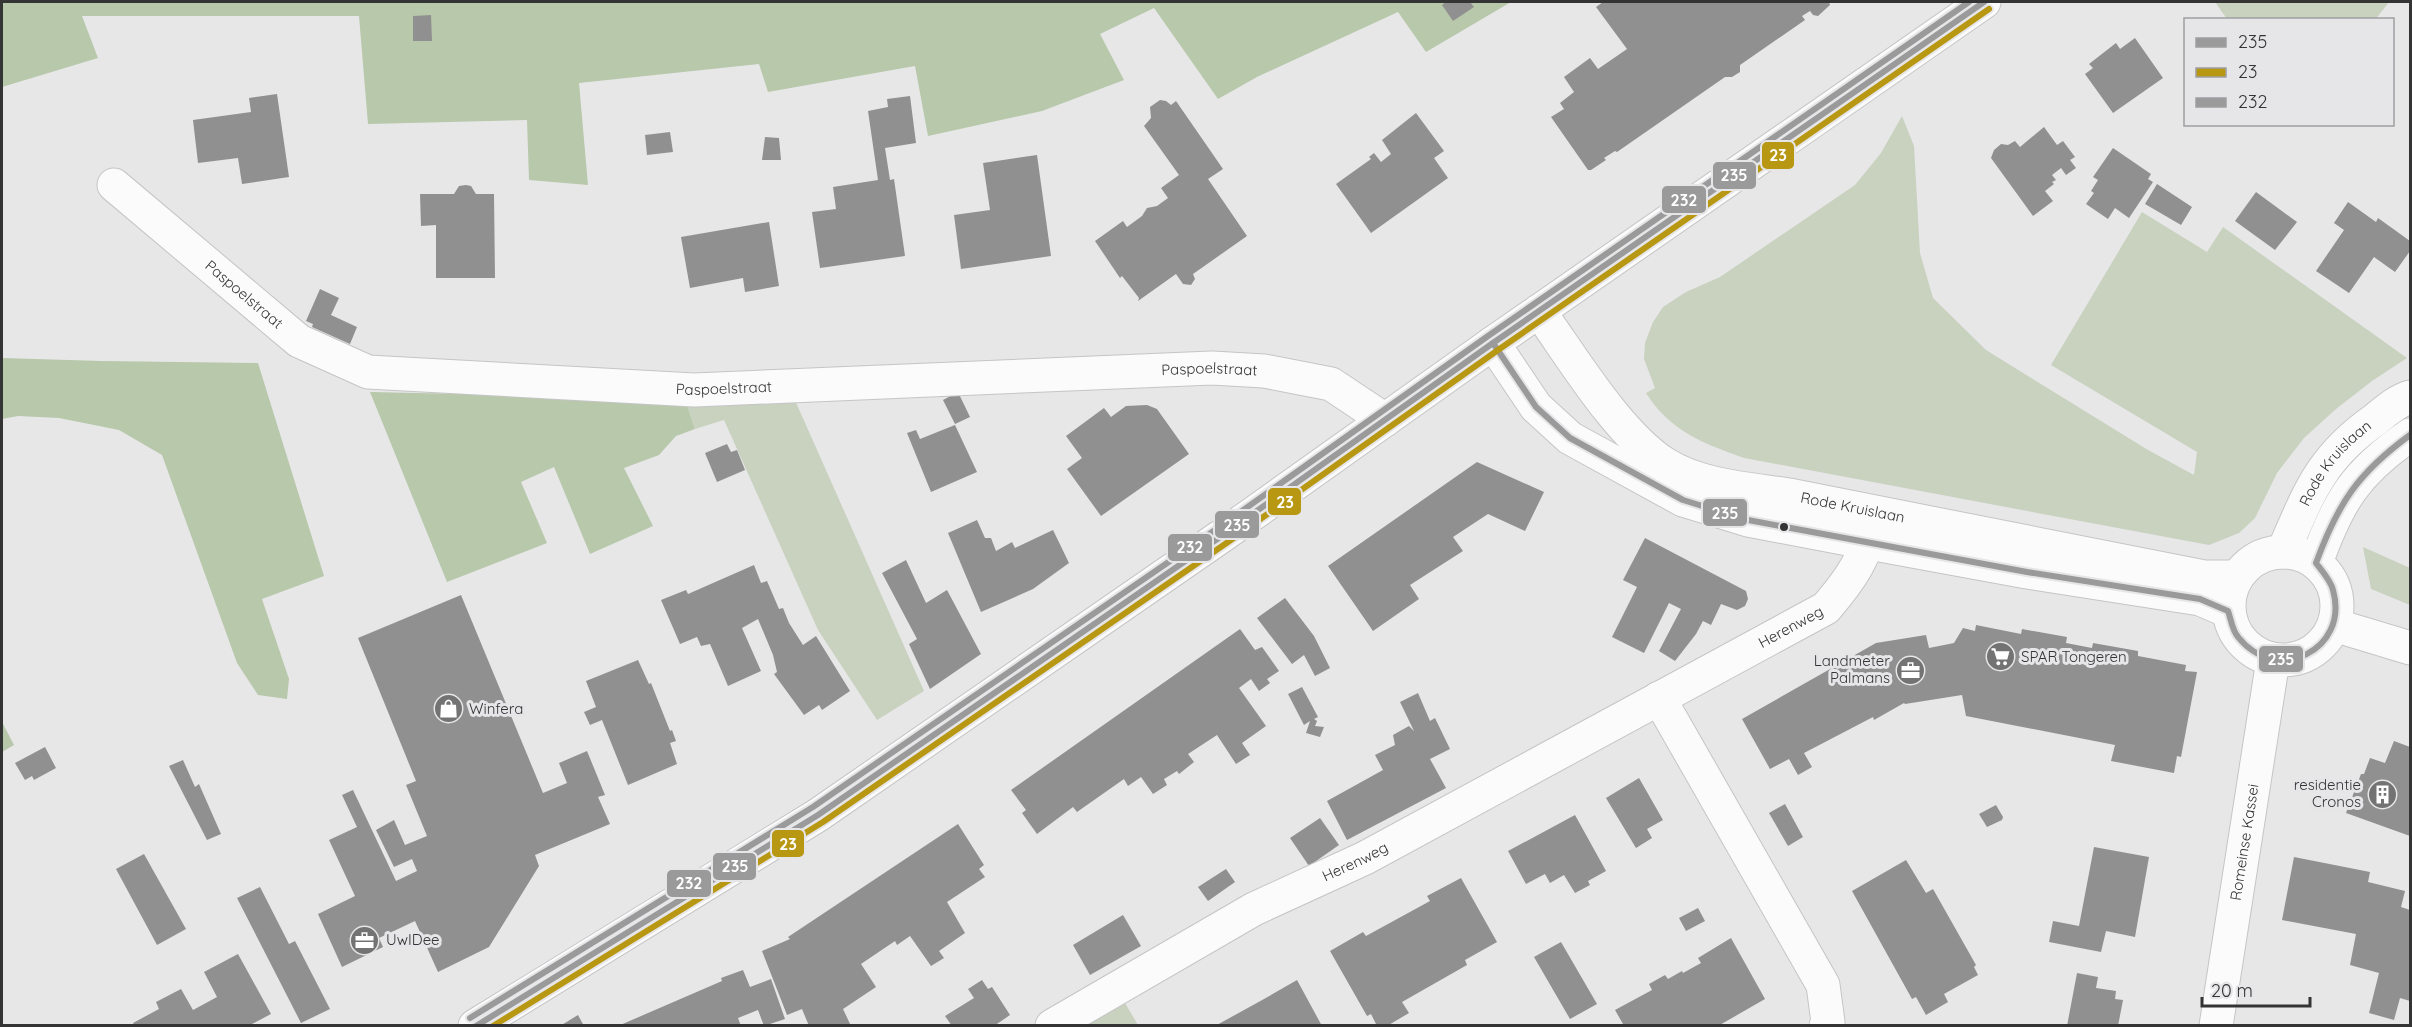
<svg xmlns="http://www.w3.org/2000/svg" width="2412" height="1027" viewBox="0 0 2412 1027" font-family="Quicksand,sans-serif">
  <rect width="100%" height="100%" fill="#e7e7e8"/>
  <g fill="#c8d2bf">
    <path d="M2215 2H2389L2375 20 2227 19Z"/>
    <path d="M1902 116 1914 146 1920 253 1933 298 1986 350 2148 450 2194 475 2197 452 2051 365 2142 212 2207 252 2223 227 2407 358 2372 381 2336 409 2304 438 2277 473 2255 518 2239 533 2209 545 1744 458C1703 443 1671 432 1646 393L1655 388 1644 359 1645 343 1653 322 1663 307 1686 292 1720 277 1855 185 1881 153Z"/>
    <path d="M794 398 924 691 877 720 818 630 724 420 695 429 685 399Z"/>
    <path d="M2363 547 2410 568V605L2371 589Z"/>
    <path d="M1122 998 1138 1025 1074 1026Z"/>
  </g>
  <g fill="#b8c8ab">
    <path d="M2 2H1511L1426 52 1398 12 1257 77 1218 99 1154 8 1100 34 1124 80 1042 111 928 136 915 66 768 92 759 64 579 83 588 185 529 180 527 120 368 124 359 16H82L98 58 2 87Z"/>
    <path d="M2 358 102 361 258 363 324 576 262 599 289 679 287 699 258 695 237 663 162 455 119 430 59 418 18 416 2 419Z"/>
    <path d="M370 392 685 399 695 429 676 436 659 455 624 468 653 526 590 554 554 467 521 482 547 543 447 582Z"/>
    <path d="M2 722 14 745 2 752Z"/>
  </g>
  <g fill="#909090">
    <path d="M1446 2H1470L1474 7 1453 21 1442 5Z"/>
    <path d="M1603 2H1829L1830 5 1818 16 1813 15 1810 11 1802 16 1805 20 1740 65V72L1732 77H1725L1617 152 1615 151 1604 158 1606 160 1591 170H1588L1551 117 1564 109 1560 103 1574 92 1564 77 1590 58 1598 69 1627 49 1596 7Z"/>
    <path d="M431 15 432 41H413V16Z"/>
    <path d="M2135 38 2163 78 2113 113 2085 74 2093 68 2089 64 2116 43 2120 49Z"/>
    <path d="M277 94 289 177 242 184 238 158 198 163 193 120 251 112 249 98Z"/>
    <path d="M910 96 916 143 885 148 890 180 894 179 905 256 820 268 812 212 836 209 833 187 878 180 868 111 888 107 887 99Z"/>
    <path d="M1160 100 1166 101 1171 105 1176 101 1223 169 1208 179 1247 236 1193 274 1195 279 1191 285 1183 284 1176 274 1138 301 1139 298 1122 276 1120 278 1095 241 1123 221 1127 227 1142 216 1147 208 1157 206 1168 198 1161 188 1179 175 1144 126 1151 118 1150 107Z"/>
    <path d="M1416 113 1444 151 1434 158 1448 178 1371 233 1336 184 1371 159 1369 157 1374 153 1381 162 1391 154 1382 140Z"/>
    <path d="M2044 127 2057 145 2063 141 2075 157 2070 160 2076 168 2066 175 2061 168 2052 175 2056 180 2052 182 2054 184 2045 191 2053 201 2033 216 1991 158 1994 150 2001 144 2008 145 2015 141 2020 147Z"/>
    <path d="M670 132 673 152 647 155 645 135Z"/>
    <path d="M765 137 779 138 781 160H762Z"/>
    <path d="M2113 148 2151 174 2148 179 2153 182 2129 218 2115 208 2108 219 2086 204 2094 193 2091 191 2098 180 2093 177Z"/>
    <path d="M1037 155 1051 256 961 269 954 215 990 210 983 163Z"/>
    <path d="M2157 184 2192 207 2181 225 2145 204Z"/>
    <path d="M466 185 471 186 476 194H494L495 278H436V225L421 226 420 194H454L459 186Z"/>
    <path d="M2256 192 2297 222 2275 250 2235 221Z"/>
    <path d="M2348 202 2376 222 2378 218 2410 241V251L2395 272 2374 257 2349 293 2316 271 2344 230 2334 223Z"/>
    <path d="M769 222 779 286 745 292 743 278 690 288 681 237Z"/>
    <path d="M320 289 339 298 331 315 357 327 350 344 312 327 313 324 306 321Z"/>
    <path d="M958 392 970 417 955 424 943 400Z"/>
    <path d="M1147 405 1157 409 1189 454 1101 516 1067 469 1082 458 1066 436 1104 408 1111 417 1126 406Z"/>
    <path d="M955 425 977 472 931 492 907 433 916 430 920 439Z"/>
    <path d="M727 444 731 452 737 450 745 470 717 482 705 453Z"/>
    <path d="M1477 462 1544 492 1525 531 1488 514 1453 537 1463 551 1410 585 1419 599 1373 631 1328 566Z"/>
    <path d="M977 520 985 538H991L996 551 1012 542 1015 548 1053 530 1069 563 1033 589 981 612 948 533Z"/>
    <path d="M1645 538 1746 591 1748 599 1745 606 1737 610 1721 604 1711 625 1703 621 1696 634 1675 661 1659 651 1681 609 1669 603 1644 653 1612 637 1637 587 1623 580Z"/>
    <path d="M906 560 926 603 947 590 981 654 930 689 909 644 917 639 882 573Z"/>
    <path d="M754 565 761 583 767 581 779 609 783 608 789 623 803 645 816 636 850 691 822 710 819 705 804 715 774 674 777 672 773 655 758 619 742 628 761 671 728 686 710 644 701 646 697 637 680 644 661 600 686 590 688 594Z"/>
    <path d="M461 595 543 793 567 783 559 763 587 751 605 795 598 797 610 824 535 855 539 866 489 947 438 972 415 921 379 938 383 947 342 967 318 914 355 896 329 840 357 827 342 795 353 790 396 881 417 871 412 859 394 867 376 830 394 820 405 845 427 836 406 785 416 781 358 638Z"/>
    <path d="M1285 598 1314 636 1330 668 1315 676 1304 655 1292 664 1257 618Z"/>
    <path d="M1976 625 2021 634 2022 629 2067 637 2066 643 2092 648 2093 643 2138 651V656L2186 665 2185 671 2197 672 2181 757 2177 756 2174 773 2111 761 2115 745 1966 716 1962 695 1905 704 1904 703 1874 720 1873 717 1804 753 1812 767 1798 775 1789 759 1770 769 1742 719 1876 643 1926 635 1929 648 1954 643 1963 628 1975 631Z"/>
    <path d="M1240 629 1255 650 1262 647 1279 671 1267 679 1270 683 1259 691 1251 679 1239 688 1266 726 1242 743 1250 755 1236 764 1217 735 1188 754 1194 762 1179 774 1177 771 1164 779 1167 785 1153 794 1141 777 1128 786 1124 779 1077 812 1073 807 1037 834 1022 813 1026 810 1011 790Z"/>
    <path d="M638 660 649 684 651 683 670 731 672 730 676 741 670 743 677 764 628 785 602 720 590 725 584 712 596 707 586 681Z"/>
    <path d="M1302 687 1318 717 1314 719 1317 721 1315 726 1324 727 1320 737 1306 733 1310 721 1304 725 1288 694Z"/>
    <path d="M1418 693 1430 721 1435 718 1450 749 1430 759 1446 788 1347 840 1327 801 1383 770 1375 755 1395 745 1393 735 1409 726 1414 731 1400 702Z"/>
    <path d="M2394 741 2410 747V836L2346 813 2361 774H2364L2370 758 2385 763Z"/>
    <path d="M45 747 56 768 34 780 32 776 25 780 15 763Z"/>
    <path d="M183 760 195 787 199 784 221 834 207 840 169 766Z"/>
    <path d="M1639 778 1663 820 1647 829 1652 838 1636 848 1606 798Z"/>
    <path d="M1785 804 1803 837 1788 846 1769 813Z"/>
    <path d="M1996 805 2003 817 2002 820 1987 827 1979 814Z"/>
    <path d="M1575 815 1606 871 1588 881 1590 885 1575 893 1564 875 1550 883 1545 874 1526 884 1508 851Z"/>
    <path d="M1320 818 1339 845 1309 866 1290 838Z"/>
    <path d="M958 824 984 865 979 869 985 877 947 902 965 933 939 951 944 958 931 966 910 936 897 945 895 941 861 964 876 987 843 1009 851 1026H809L802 1009 787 1015 762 951 790 939 788 937Z"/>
    <path d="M2094 847 2149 857 2135 937 2106 931 2101 952 2049 942 2053 921 2079 926Z"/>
    <path d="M144 854 186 929 157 945 116 869Z"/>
    <path d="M2294 857 2370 872 2368 882 2405 891 2401 907 2410 910V1001L2400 998 2394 1020 2369 1013 2379 973 2350 965 2356 934 2282 920Z"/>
    <path d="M1906 860 1926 893 1933 889 1976 965 1974 967 1978 975 1944 994 1948 1002 1926 1015 1916 997 1912 999 1852 891Z"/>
    <path d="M1226 869 1235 882 1208 901 1198 887Z"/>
    <path d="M1461 878 1497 942 1465 960 1467 965 1402 1002 1409 1013 1387 1026H1377L1371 1014 1367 1016 1330 951 1363 932 1366 936 1430 901 1427 896Z"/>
    <path d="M260 887 289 944 295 941 330 1009 301 1023 237 898Z"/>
    <path d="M1698 908 1705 921 1686 931 1679 918Z"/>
    <path d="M1123 915 1141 946 1090 975 1073 945Z"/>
    <path d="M1731 938 1765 999 1718 1026H1620L1623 1024 1615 1010 1652 990 1649 984 1665 975 1668 979 1682 971 1683 973 1701 963 1698 958Z"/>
    <path d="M1561 942 1597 1004 1570 1019 1534 957Z"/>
    <path d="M238 954 271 1014 252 1024 253 1026H135L133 1023 159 1009 156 1002 181 989 193 1010 217 997 204 972Z"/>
    <path d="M743 970 750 987 771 979 785 1019 764 1026 758 1010 738 1018 741 1026H618L722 981 721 978Z"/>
    <path d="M2077 973 2098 977 2096 988 2116 991 2115 999 2123 1000 2118 1026H2067Z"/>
    <path d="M982 980 988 989 992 987 1010 1015 994 1026H952L945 1016 974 998 968 989Z"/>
    <path d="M1297 980 1322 1026H1215L1264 999Z"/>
    <path d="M578 1015 584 1026H560Z"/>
  </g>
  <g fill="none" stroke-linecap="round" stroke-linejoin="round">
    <defs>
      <g id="street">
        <path id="s1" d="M114 185 299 341 368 372 694 390 1212 368 1264 371 1331 384 1385 420"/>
        <path id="s2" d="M2283 552C2309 493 2320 458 2376 419 2387 410 2397 401 2410 397"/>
        <path d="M2316 563C2338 501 2356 472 2410 435"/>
        <path d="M2334 625 2410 648"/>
        <path d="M1659 698 1823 985 1828 1022 1826 1026"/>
        <path id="s3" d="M1052 1026 1254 909 1365 858 1826 608C1851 579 1867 556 1874 517"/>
      </g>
      <g id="primary">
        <path id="s4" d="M1539 311C1572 357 1618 434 1665 464 1700 486 1749 489 1789 495L2204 577H2237"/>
        <path d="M1493 343 1536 407 1570 438 1683 500 1748 520 1869 543 2027 572 2200 599 2228 611"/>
        <circle cx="2283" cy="606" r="54"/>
        <path d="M475 1026 818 815 1223 535 1493 343 1984 2"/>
        <path id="s5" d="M2216 1026 2273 660"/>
      </g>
    </defs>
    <use href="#street" stroke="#c5c5c6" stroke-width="35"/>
    <use href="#primary" stroke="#c5c5c6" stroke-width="35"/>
    <use href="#street" stroke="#fbfbfc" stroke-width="33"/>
    <use href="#primary" stroke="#fbfbfc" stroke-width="33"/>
    <defs>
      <g id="bus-1">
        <path d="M1493 343 1536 407 1570 438 1683 500 1748 520 2027 572 2200 599 2228 611C2231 619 2232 630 2238 637 2276 685 2350 651 2333 590 2331 581 2322 571 2316 563 2338 503 2358 473 2410 435"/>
        <path d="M476 1026 818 815 1223 535 1493 343 1984 2"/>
      </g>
      <path id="bus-2" d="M493 1026 823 822 1228 542 1498 350 1989 9"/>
      <path id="bus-3" d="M470 1018 813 807 1218 528 1488 336 1969 2"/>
    </defs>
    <use href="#bus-1" stroke="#e6e6e9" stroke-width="10"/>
    <use href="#bus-2" stroke="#e6e6e9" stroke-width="10"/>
    <use href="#bus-3" stroke="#e6e6e9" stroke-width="10"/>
    <use href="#bus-1" stroke="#9a9a9a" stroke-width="6"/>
    <use href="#bus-2" stroke="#b89713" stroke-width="6"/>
    <use href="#bus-3" stroke="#9a9a9a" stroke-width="6"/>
  </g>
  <defs>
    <symbol id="supermarket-disc" viewBox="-11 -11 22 22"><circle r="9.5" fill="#737374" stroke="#e6e6e9"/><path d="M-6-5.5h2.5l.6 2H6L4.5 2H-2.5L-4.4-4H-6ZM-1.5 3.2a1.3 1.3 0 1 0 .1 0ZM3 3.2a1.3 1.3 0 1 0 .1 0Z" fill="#fff"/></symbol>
    <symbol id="office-disc" viewBox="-11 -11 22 22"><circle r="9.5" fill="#737374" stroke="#e6e6e9"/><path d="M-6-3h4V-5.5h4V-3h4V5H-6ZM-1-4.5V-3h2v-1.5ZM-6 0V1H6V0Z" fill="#fff"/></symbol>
    <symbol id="shop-disc" viewBox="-11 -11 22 22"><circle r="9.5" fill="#737374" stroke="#e6e6e9"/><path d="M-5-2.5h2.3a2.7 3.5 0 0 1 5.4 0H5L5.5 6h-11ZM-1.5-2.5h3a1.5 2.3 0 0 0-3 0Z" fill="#fff"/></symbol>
    <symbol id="building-disc" viewBox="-11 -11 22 22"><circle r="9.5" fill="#737374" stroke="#e6e6e9"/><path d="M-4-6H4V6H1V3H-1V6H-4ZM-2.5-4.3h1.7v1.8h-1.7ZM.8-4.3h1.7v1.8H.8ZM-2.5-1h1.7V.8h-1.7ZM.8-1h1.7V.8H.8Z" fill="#fff"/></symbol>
  </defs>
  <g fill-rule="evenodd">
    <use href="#supermarket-disc" x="1984" y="640" width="33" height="33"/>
    <use href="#office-disc" x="1894" y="654" width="33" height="33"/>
    <use href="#shop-disc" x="432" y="692" width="33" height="33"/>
    <use href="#building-disc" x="2366" y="778" width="33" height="33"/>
    <use href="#office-disc" x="348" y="924" width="33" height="33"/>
  </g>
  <circle fill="#343435" stroke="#e6e6e9" stroke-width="2" cx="1784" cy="527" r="5"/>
  <g text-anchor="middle" stroke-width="6" stroke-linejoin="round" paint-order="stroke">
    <g font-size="15" fill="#343435" stroke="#e6e6e9">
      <text dy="5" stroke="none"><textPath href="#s1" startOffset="170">Paspoelstraat</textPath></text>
      <text dy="5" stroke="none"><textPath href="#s1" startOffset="1160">Paspoelstraat</textPath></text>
      <text dy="5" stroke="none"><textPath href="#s1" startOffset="674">Paspoelstraat</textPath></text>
      <text dy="5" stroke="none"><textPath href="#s2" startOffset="104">Rode Kruislaan</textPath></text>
      <text dy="5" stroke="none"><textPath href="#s4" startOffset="393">Rode Kruislaan</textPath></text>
      <text dy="5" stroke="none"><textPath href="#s3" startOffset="840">Herenweg</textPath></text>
      <text dy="5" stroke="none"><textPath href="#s5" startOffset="186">Romeinse Kassei</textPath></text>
      <text dy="5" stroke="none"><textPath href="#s3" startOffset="345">Herenweg</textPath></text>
    </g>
    <g font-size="15" fill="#343435" stroke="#e6e6e9" text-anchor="start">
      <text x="2021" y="662">SPAR Tongeren</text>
      <text x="1890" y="666" text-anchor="end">Landmeter<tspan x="1890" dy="17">Palmans</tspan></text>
      <text x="469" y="714">Winfera</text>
      <text x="2361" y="790" text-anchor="end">residentie<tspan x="2361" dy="17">Cronos</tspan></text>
      <text x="386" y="945">UwIDee</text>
    </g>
  </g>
  <g stroke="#e6e6e9" stroke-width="2">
    <rect x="1761" y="141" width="34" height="29" rx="6" fill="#b89713"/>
    <rect x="1712" y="161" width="45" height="29" rx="6" fill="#9a9a9a"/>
    <rect x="1661" y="185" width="46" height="29" rx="6" fill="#9a9a9a"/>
    <rect x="1267" y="487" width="35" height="29" rx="6" fill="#b89713"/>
    <rect x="1702" y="498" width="46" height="29" rx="6" fill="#9a9a9a"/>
    <rect x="1214" y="510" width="46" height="29" rx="6" fill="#9a9a9a"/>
    <rect x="1167" y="533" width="46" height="29" rx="6" fill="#9a9a9a"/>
    <rect x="2258" y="645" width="46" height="28" rx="6" fill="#9a9a9a"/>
    <rect x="771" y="829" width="34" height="29" rx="6" fill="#b89713"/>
    <rect x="712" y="852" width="45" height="29" rx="6" fill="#9a9a9a"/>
    <rect x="666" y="869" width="46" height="29" rx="6" fill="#9a9a9a"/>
  </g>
  <g font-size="16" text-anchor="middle" font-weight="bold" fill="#fff">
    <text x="1778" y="161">23</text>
    <text x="1734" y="181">235</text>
    <text x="1684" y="206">232</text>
    <text x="1285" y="508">23</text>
    <text x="1725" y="519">235</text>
    <text x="1237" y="531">235</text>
    <text x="1190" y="553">232</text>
    <text x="2281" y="665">235</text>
    <text x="788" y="850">23</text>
    <text x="735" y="872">235</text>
    <text x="689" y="889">232</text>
  </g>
  <rect width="2412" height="1027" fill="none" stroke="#343435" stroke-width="6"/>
  <rect x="2184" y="18" width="210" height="108" fill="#e6e6e9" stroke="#9f9fa1" stroke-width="1.5"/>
  <rect x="2196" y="38" width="30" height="9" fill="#9a9a9a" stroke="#9f9fa1" stroke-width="1.5"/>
  <text x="2238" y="48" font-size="18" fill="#343435">235</text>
  <rect x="2196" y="68" width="30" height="9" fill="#b89713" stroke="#9f9fa1" stroke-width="1.5"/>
  <text x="2238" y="78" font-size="18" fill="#343435">23</text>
  <rect x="2196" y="98" width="30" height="9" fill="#9a9a9a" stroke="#9f9fa1" stroke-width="1.5"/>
  <text x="2238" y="108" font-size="18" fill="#343435">232</text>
  <path d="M2202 997v9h108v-9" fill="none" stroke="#343435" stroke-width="3"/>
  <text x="2211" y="997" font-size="18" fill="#343435" stroke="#e6e6e9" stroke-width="4.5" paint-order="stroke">20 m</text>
</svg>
